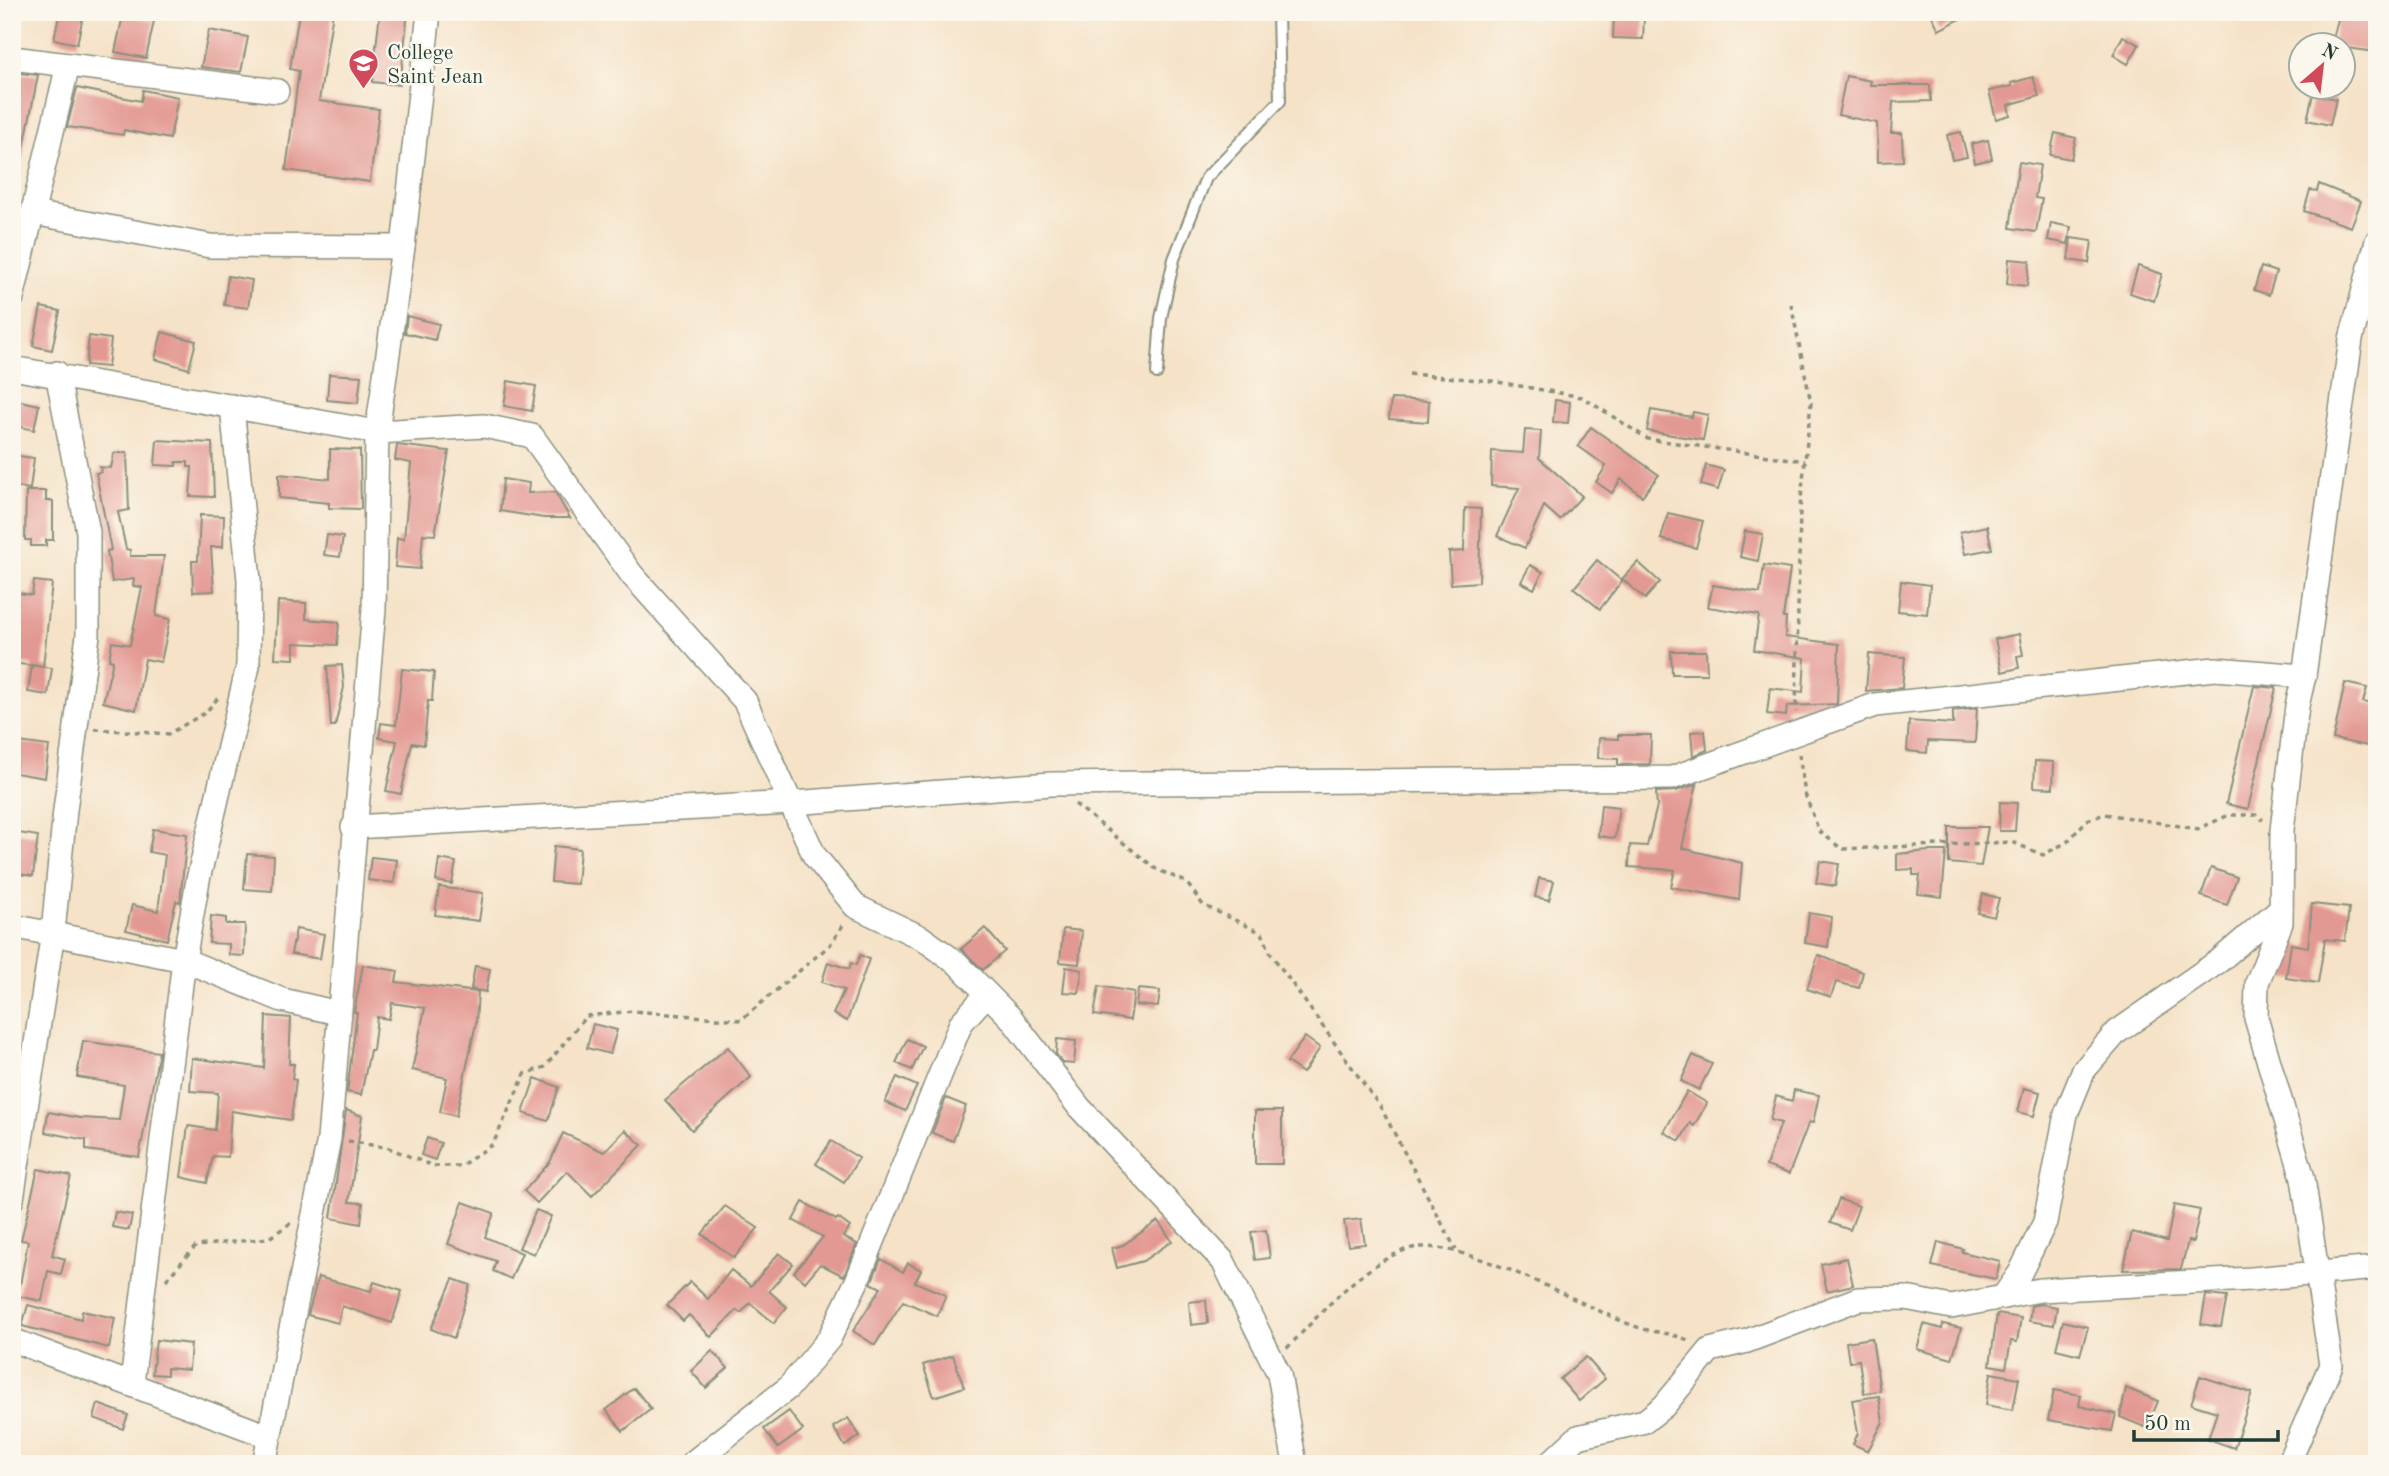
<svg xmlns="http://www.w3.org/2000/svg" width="2389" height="1476" viewBox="0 0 2389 1476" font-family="'Old Standard TT',serif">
  <rect width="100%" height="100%" fill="#fbf7ec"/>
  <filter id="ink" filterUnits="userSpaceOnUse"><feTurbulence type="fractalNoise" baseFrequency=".0143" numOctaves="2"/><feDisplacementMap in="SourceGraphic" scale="14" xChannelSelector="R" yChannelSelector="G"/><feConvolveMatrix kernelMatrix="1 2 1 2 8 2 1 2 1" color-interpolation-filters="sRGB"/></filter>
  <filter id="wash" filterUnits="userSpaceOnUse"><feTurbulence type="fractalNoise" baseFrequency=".00686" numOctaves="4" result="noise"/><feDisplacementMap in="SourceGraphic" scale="28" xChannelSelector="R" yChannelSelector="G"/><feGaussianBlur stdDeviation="1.57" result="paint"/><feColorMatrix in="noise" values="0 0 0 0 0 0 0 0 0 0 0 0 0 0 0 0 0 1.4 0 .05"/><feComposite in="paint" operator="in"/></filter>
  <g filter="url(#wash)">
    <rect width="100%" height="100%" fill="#f5e2c7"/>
    <g id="blocks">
      <g fill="#e39993">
        <path d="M60 12H84L77 44 54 39Z"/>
        <path d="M299 12H333L319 101 379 109 370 182 286 170 299 71 290 69Z"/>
        <path d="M380 12H408L400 85 372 82Z"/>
        <path d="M1930 12H1974L1939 30Z"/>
        <path d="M2340 12H2364L2377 17V52L2331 46Z"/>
        <path d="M123 15 154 21 146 58 115 52Z"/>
        <path d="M1614 16 1644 17 1643 39 1613 38Z"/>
        <path d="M209 30 248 37 241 72 201 67Z"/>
        <path d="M2123 36 2139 45 2128 64 2113 55Z"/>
        <path d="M12 72 38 75 20 168 12 167Z"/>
        <path d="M1846 76 1871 81 1870 85H1930L1931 101 1893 102 1891 133H1902L1903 161 1878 162 1877 123 1838 115Z"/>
        <path d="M2033 77 2039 96 2008 105 2010 115 1996 119 1989 91 2012 86 2011 83Z"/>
        <path d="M77 88 141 101 143 90 178 97 170 139 124 130 123 135 67 127Z"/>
        <path d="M2313 94 2336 99 2330 125 2307 120Z"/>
        <path d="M1961 132 1967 157 1952 160 1947 135Z"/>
        <path d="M2055 133 2076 138 2071 159 2050 155Z"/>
        <path d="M1988 140 1992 159 1975 163 1971 144Z"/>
        <path d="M2019 162 2040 165 2035 198 2042 199 2036 232 2010 228Z"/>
        <path d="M2319 184 2361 201 2351 227 2304 211 2310 190 2317 191Z"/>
        <path d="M2051 223 2071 227 2068 244 2048 240Z"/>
        <path d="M2071 238 2092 241 2089 263 2068 260Z"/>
        <path d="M2009 259 2030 261 2027 286 2007 284Z"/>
        <path d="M2138 266 2162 274 2154 301 2130 293Z"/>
        <path d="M2261 267 2276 272 2269 295 2254 290Z"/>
        <path d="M228 276 252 280 248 308 224 305Z"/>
        <path d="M41 307 60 311 52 350 33 346Z"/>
        <path d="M407 316 439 324 435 340 405 333Z"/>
        <path d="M162 332 196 341 189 369 155 359Z"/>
        <path d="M89 336 111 339 108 367 86 365Z"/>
        <path d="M329 374 361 376 358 403 327 400Z"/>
        <path d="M508 381 536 386 532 411 504 406Z"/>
        <path d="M12 399 39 405 34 430 12 425Z"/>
        <path d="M1391 399 1429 401 1428 422 1389 419Z"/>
        <path d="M1555 400 1570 402 1568 423 1553 422Z"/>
        <path d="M1651 410 1692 417 1693 412 1708 415 1703 440 1647 431Z"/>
        <path d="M1591 427 1659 475 1642 496 1621 479 1612 493 1596 482 1606 466 1578 446Z"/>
        <path d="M1525 430 1541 431 1539 458 1582 496 1560 520 1544 506 1525 548 1497 536 1519 488 1491 486 1492 451 1523 453Z"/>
        <path d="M157 440 212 443 214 497 190 496 192 467H188V462H176V466L155 465Z"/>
        <path d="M397 445 449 451 435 535 423 534 420 569 395 567 397 538 404 539 411 463 395 460Z"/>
        <path d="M330 449 360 450 361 509 329 508V503L279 498V474L330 479Z"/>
        <path d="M114 453H127L129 510 118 512 126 549 130 550V556H164L156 616 170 619 161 662 145 659 136 710 103 702 113 661 109 660 112 642 130 645 142 587 133 586 134 579 112 582 107 551 111 550 96 473 101 472 100 467 111 468Z"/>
        <path d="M12 455 34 458 30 489 12 486Z"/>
        <path d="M1706 465 1724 470 1718 490 1701 485Z"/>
        <path d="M503 479 529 483 528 493 555 492 570 518H544L500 511Z"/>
        <path d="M26 491H46V501H53V540H46V546H31V540H25Z"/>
        <path d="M1465 508 1481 509 1479 582 1451 584 1449 552 1464 551Z"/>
        <path d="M1668 513 1703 521 1696 548 1661 539Z"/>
        <path d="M200 515 224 516 223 547H211L214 591 193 592 192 561H198Z"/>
        <path d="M1987 526 1992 549 1965 554 1960 532Z"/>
        <path d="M1745 531 1763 534 1758 561 1740 557Z"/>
        <path d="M327 535 343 537 340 557 324 555Z"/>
        <path d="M1597 560 1622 581 1600 609 1574 588Z"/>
        <path d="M1638 562 1660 582 1645 599 1622 579Z"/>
        <path d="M1530 565 1543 572 1534 589 1521 582Z"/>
        <path d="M1764 565 1790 569 1783 618H1786L1785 637 1839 644 1837 704 1787 706 1786 716 1767 714 1770 688 1803 692 1805 658 1754 650 1759 615 1708 607 1713 585 1760 593Z"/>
        <path d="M34 581 52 583 43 667 12 663V592L32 595Z"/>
        <path d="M1901 581 1930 585 1927 614 1898 611Z"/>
        <path d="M278 601 306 603V619L339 622 337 645 294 643V659L275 658Z"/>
        <path d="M2019 634 2023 655 2017 656 2019 668 2002 672 1995 639Z"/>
        <path d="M1671 651H1706L1707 674H1672Z"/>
        <path d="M1869 654 1905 657 1902 688 1866 691Z"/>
        <path d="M32 665 52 668 48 695 28 692Z"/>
        <path d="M342 665 344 687 335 726H331L327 666Z"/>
        <path d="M402 669 434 672 432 701H428L424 745 412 743 401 794 386 791 397 741 379 738 381 723 396 725Z"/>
        <path d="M2345 683 2367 688 2363 702 2377 705V748L2333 739Z"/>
        <path d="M2254 686 2276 688 2248 809 2226 804Z"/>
        <path d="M1977 708 1975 743 1928 741 1927 753 1907 751 1909 721 1953 724V711Z"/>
        <path d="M1705 731 1707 750 1693 756 1691 732Z"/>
        <path d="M1618 735H1651L1650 764 1618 765V759L1598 758 1599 738 1618 739Z"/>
        <path d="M19 742 49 746 45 778 15 773Z"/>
        <path d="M2035 761 2054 762 2053 788 2034 787Z"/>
        <path d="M1697 784 1682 848 1742 863 1739 900 1671 887 1675 870 1629 867 1630 845 1647 846 1657 806 1656 792 1676 791Z"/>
        <path d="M2000 802 2017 803 2015 831H1999Z"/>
        <path d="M1601 805 1619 807 1615 838 1598 836Z"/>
        <path d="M1949 827H1988L1981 866 1949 863Z"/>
        <path d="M153 829 187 834 180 902 176 901 167 940 126 930 132 905 158 911 165 855 149 852Z"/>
        <path d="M12 832 38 836 33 876 12 873Z"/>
        <path d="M554 846 580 849 577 884 551 882Z"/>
        <path d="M1929 851H1946L1942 897 1918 894 1920 875H1913V869L1897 870V854Z"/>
        <path d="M247 854 274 856 272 891 244 889Z"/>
        <path d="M371 857 397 860 394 883 368 880Z"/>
        <path d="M439 859 456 862 452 884 436 881Z"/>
        <path d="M1820 861 1839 864 1835 886 1816 883Z"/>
        <path d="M2211 868 2237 877 2227 905 2201 896Z"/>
        <path d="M1539 878 1554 881 1549 900 1535 897Z"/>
        <path d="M439 887 483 893 479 921 435 915Z"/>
        <path d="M1983 894 1999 898 1994 917 1978 913Z"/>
        <path d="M2312 904 2349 908 2345 941 2325 939 2318 983 2286 978 2291 944 2308 947Z"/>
        <path d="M1809 913 1832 917 1828 947 1805 943Z"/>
        <path d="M211 916 226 918V924H245L244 956 229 955V944L209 943Z"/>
        <path d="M985 928 1005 951 983 970 961 949Z"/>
        <path d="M296 929 324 934 320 959 291 954Z"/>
        <path d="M1063 929 1082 931 1079 964 1060 962Z"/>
        <path d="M860 955 869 959 847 1021 833 1014 844 990 822 982 828 962 849 969 851 963 856 965Z"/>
        <path d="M1818 955 1863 972 1859 988 1836 982 1831 997 1807 989Z"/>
        <path d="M363 965 398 971 396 982 478 992 476 1023 456 1116 440 1112 447 1078 412 1070 425 1008 392 1003 389 1019 377 1017 373 1050H370L361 1095 347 1092 357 1013 354 1012Z"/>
        <path d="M475 966 490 969 486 992 471 989Z"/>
        <path d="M1066 967 1082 970 1079 993 1063 992Z"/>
        <path d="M1099 986 1134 992 1130 1020 1094 1015Z"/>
        <path d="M1138 989 1160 991 1158 1007 1136 1005Z"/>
        <path d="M266 1016 291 1018 289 1064H294L292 1079 296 1080 291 1120 231 1111 228 1157 213 1156 207 1183 181 1177 188 1126 215 1130 218 1093 190 1091 192 1058 264 1068Z"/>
        <path d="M593 1024 617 1030 610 1054 587 1048Z"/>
        <path d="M1305 1037 1320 1048 1303 1073 1287 1062Z"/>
        <path d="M907 1039 923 1046 912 1070 896 1063Z"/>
        <path d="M1057 1039 1076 1041 1074 1064 1063 1063 1056 1054Z"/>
        <path d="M83 1041 159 1052 139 1157 86 1150V1140L45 1132 48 1112 80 1118 119 1120 124 1085 77 1077Z"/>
        <path d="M728 1047 751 1077 692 1130 665 1100Z"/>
        <path d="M1693 1055 1712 1064 1699 1090 1681 1081Z"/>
        <path d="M897 1077 917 1086 905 1111 885 1102Z"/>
        <path d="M535 1078 559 1087 548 1121 523 1113Z"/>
        <path d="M2024 1088 2040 1092 2034 1116 2018 1112Z"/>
        <path d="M1794 1090 1819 1095 1813 1123 1809 1122 1789 1174 1766 1166 1781 1123 1770 1120 1776 1096 1792 1101Z"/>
        <path d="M1687 1091 1707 1103 1694 1126 1690 1123 1680 1141 1664 1132Z"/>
        <path d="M946 1098 966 1106 953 1141 932 1133Z"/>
        <path d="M346 1110 362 1116 349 1202 363 1203 361 1224 331 1218Z"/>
        <rect x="1255" y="1111" width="27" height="53"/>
        <path d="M625 1130 642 1145 592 1196 567 1171 537 1203 524 1191 550 1162 563 1133 604 1152Z"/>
        <path d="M427 1138 441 1143 435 1160 421 1155Z"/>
        <path d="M831 1141 859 1158 844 1182 816 1164Z"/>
        <path d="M38 1169 71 1176 52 1255 65 1259 61 1274 48 1271 42 1301 18 1296 28 1241 21 1240Z"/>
        <path d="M1839 1199 1859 1206 1850 1230 1830 1223Z"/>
        <path d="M463 1202 494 1213 485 1237 522 1253 511 1279 493 1271 496 1261 448 1244Z"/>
        <path d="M803 1202 836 1220 838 1218 850 1227 843 1237 857 1244 844 1276 820 1264 805 1282 794 1272 823 1237 793 1220Z"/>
        <path d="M2174 1205 2200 1210 2193 1242 2188 1241 2181 1269 2123 1270 2132 1232 2167 1241Z"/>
        <path d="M725 1206 758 1228 734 1258 702 1234Z"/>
        <path d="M536 1210 551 1216 534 1254 519 1248Z"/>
        <path d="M115 1212 132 1215 129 1230 112 1227Z"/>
        <path d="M1361 1219 1365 1244 1348 1246 1344 1221Z"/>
        <path d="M1158 1221 1172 1241 1143 1261 1117 1268 1112 1248 1123 1245Z"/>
        <path d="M1266 1230 1270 1258 1255 1260 1251 1232Z"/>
        <path d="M1938 1242 1963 1249 1962 1252 2000 1261 1996 1279 1932 1266Z"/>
        <path d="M779 1253 793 1264 769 1291 787 1307 774 1323 750 1303 741 1313 737 1310 711 1337 689 1315 683 1321 667 1305 690 1282 708 1299 731 1270 751 1286Z"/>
        <path d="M1847 1258 1853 1285 1827 1291 1821 1264Z"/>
        <path d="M881 1259 903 1272 908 1263 921 1270 915 1282 946 1295 937 1316 903 1301 875 1345 853 1331 881 1288 871 1283Z"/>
        <path d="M318 1277 371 1291 374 1282 402 1291 392 1323 342 1306 338 1323 308 1315Z"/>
        <path d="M453 1279 470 1285 454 1338 431 1329Z"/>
        <path d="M2206 1295 2227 1297 2221 1327 2201 1324Z"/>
        <path d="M1206 1300 1208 1323 1191 1325 1189 1302Z"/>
        <path d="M2040 1304 2057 1307 2054 1325 2029 1321 2031 1306Z"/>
        <path d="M28 1305 81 1319 82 1311 115 1318 109 1348 22 1326Z"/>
        <path d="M1997 1314 2021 1318 2017 1342 2011 1341 2006 1368 1990 1365Z"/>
        <path d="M2063 1321 2088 1327 2080 1355 2056 1349Z"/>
        <path d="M1924 1324 1942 1329 1943 1324 1961 1328 1952 1359 1917 1349Z"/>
        <path d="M1872 1338 1880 1391 1864 1393 1859 1360 1849 1362 1846 1342Z"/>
        <path d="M156 1340 191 1344 189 1370 167 1368V1375L152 1374Z"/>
        <path d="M712 1351 728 1368 706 1388 691 1371Z"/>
        <path d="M953 1355 964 1387 934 1397 923 1365Z"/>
        <path d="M1586 1357 1605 1379 1579 1401 1560 1379Z"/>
        <path d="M1991 1373 2019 1378 2013 1410 1986 1405Z"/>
        <path d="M2200 1376 2252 1393 2234 1448 2208 1439 2217 1412 2191 1404Z"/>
        <path d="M634 1388 651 1409 623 1431 606 1410Z"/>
        <path d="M2126 1388 2158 1401 2147 1428 2120 1417Z"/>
        <path d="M2054 1390 2081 1395 2079 1406 2116 1414 2112 1431 2048 1420Z"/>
        <path d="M1879 1396 1883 1422 1868 1451 1853 1444 1858 1433 1852 1400Z"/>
        <path d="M98 1404 128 1415 123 1429 94 1418Z"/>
        <path d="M789 1411 803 1430 778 1448 764 1429Z"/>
        <path d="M848 1418 860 1436 845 1446 833 1427Z"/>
      </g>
    </g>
  </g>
  <g filter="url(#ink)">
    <use href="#blocks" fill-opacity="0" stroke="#8a907e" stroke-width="2"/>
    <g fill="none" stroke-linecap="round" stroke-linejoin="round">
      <defs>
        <path id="service" d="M1157 373 1161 318 1174 259 1206 178 1280 101 1278 12"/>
        <g id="minor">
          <path d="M12 58 277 91"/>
          <path d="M33 213 210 246 403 247"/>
          <path d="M12 298 68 65"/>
          <path d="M12 368 377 432 484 426 532 436 632 575 745 701 814 855 855 906 922 938 957 963 1011 1018 1079 1107 1223 1261 1279 1374 1295 1464"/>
          <path d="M353 827 792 803 1051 784 1672 778 1875 705 2215 669 2304 676 2351 339 2377 241"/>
          <path d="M12 926 184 960 282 1000 338 1013"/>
          <path d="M12 1199 53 932 65 810 88 635V532L57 373"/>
          <path d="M2003 1297 2020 1273 2045 1222 2066 1114 2084 1070 2117 1032 2219 961 2281 908"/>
          <path d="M12 1340 268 1436"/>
          <path d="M132 1383 184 960 198 880 248 666 249 580 232 406"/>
          <path d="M264 1464 329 1139 374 609 377 432 403 247 429 12"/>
          <path d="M691 1464 788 1388 829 1339 857 1281 961 1023 986 995"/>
          <path d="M1549 1464 1578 1437 1645 1421 1664 1406 1710 1350 1747 1341 1858 1299 1906 1298 1951 1307 2040 1290 2251 1279 2377 1268"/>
          <path d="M2288 1464 2331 1365 2303 1178 2256 1018 2257 983 2281 923 2282 830 2297 706 2304 676"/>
        </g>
      </defs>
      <use href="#service" stroke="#8a907e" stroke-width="14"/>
      <use href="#minor" stroke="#8a907e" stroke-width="26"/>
      <g stroke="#8a907e" stroke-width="3.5" stroke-dasharray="5 5" stroke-linecap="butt">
        <path d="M1791 304 1811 403 1800 508 1796 712"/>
        <path d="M1409 374 1492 381 1582 397 1648 439 1805 461"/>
        <path d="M95 729 168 734 205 713 218 698"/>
        <path d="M1799 754 1805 794 1819 831 1842 849 2012 842 2043 855 2067 842 2087 820 2105 814 2198 829 2229 815H2256L2263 820"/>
        <path d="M1075 804 1156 869 1186 882 1203 905 1262 933 1271 954 1381 1108 1456 1250"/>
        <path d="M348 1141 389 1148 433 1166H461L493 1144 525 1074 545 1067 586 1016 633 1011 741 1020 830 945 845 922"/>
        <path d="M166 1280 196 1246 269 1238 292 1222"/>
        <path d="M1287 1348C1322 1313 1358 1268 1405 1250 1454 1231 1583 1307 1634 1326 1652 1333 1671 1332 1690 1341"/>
      </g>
      <use href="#service" stroke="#fff" stroke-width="10"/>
      <use href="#minor" stroke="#fff" stroke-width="23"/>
    </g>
  </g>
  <defs>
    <symbol id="school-pin" viewBox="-11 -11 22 30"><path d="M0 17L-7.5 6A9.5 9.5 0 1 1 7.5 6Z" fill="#d1495b" stroke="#fbf7ec"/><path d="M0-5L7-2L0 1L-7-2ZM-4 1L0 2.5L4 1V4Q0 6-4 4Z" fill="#fff"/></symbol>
  </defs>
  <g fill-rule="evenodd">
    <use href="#school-pin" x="346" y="46" width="35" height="47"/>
  </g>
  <g text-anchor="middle" stroke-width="5" stroke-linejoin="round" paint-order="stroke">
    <g font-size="21" fill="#1f3d34" stroke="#fbf7ec" text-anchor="start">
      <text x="387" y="59">College<tspan x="387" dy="24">Saint Jean</tspan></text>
    </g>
  </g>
  <rect width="2389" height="1476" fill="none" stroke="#fbf7ec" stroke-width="42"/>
  <g transform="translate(2322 66) rotate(28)"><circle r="33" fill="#fbf7ec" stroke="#a3ada2" stroke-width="2"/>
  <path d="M0-5L12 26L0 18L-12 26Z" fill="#d1495b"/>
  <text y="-10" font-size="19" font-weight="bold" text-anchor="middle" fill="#1f3d34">N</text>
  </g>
  <path d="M2134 1430v10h144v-10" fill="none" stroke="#1f3d34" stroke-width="3.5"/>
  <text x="2144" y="1430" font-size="21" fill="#1f3d34" stroke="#fbf7ec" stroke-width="5" paint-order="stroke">50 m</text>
</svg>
